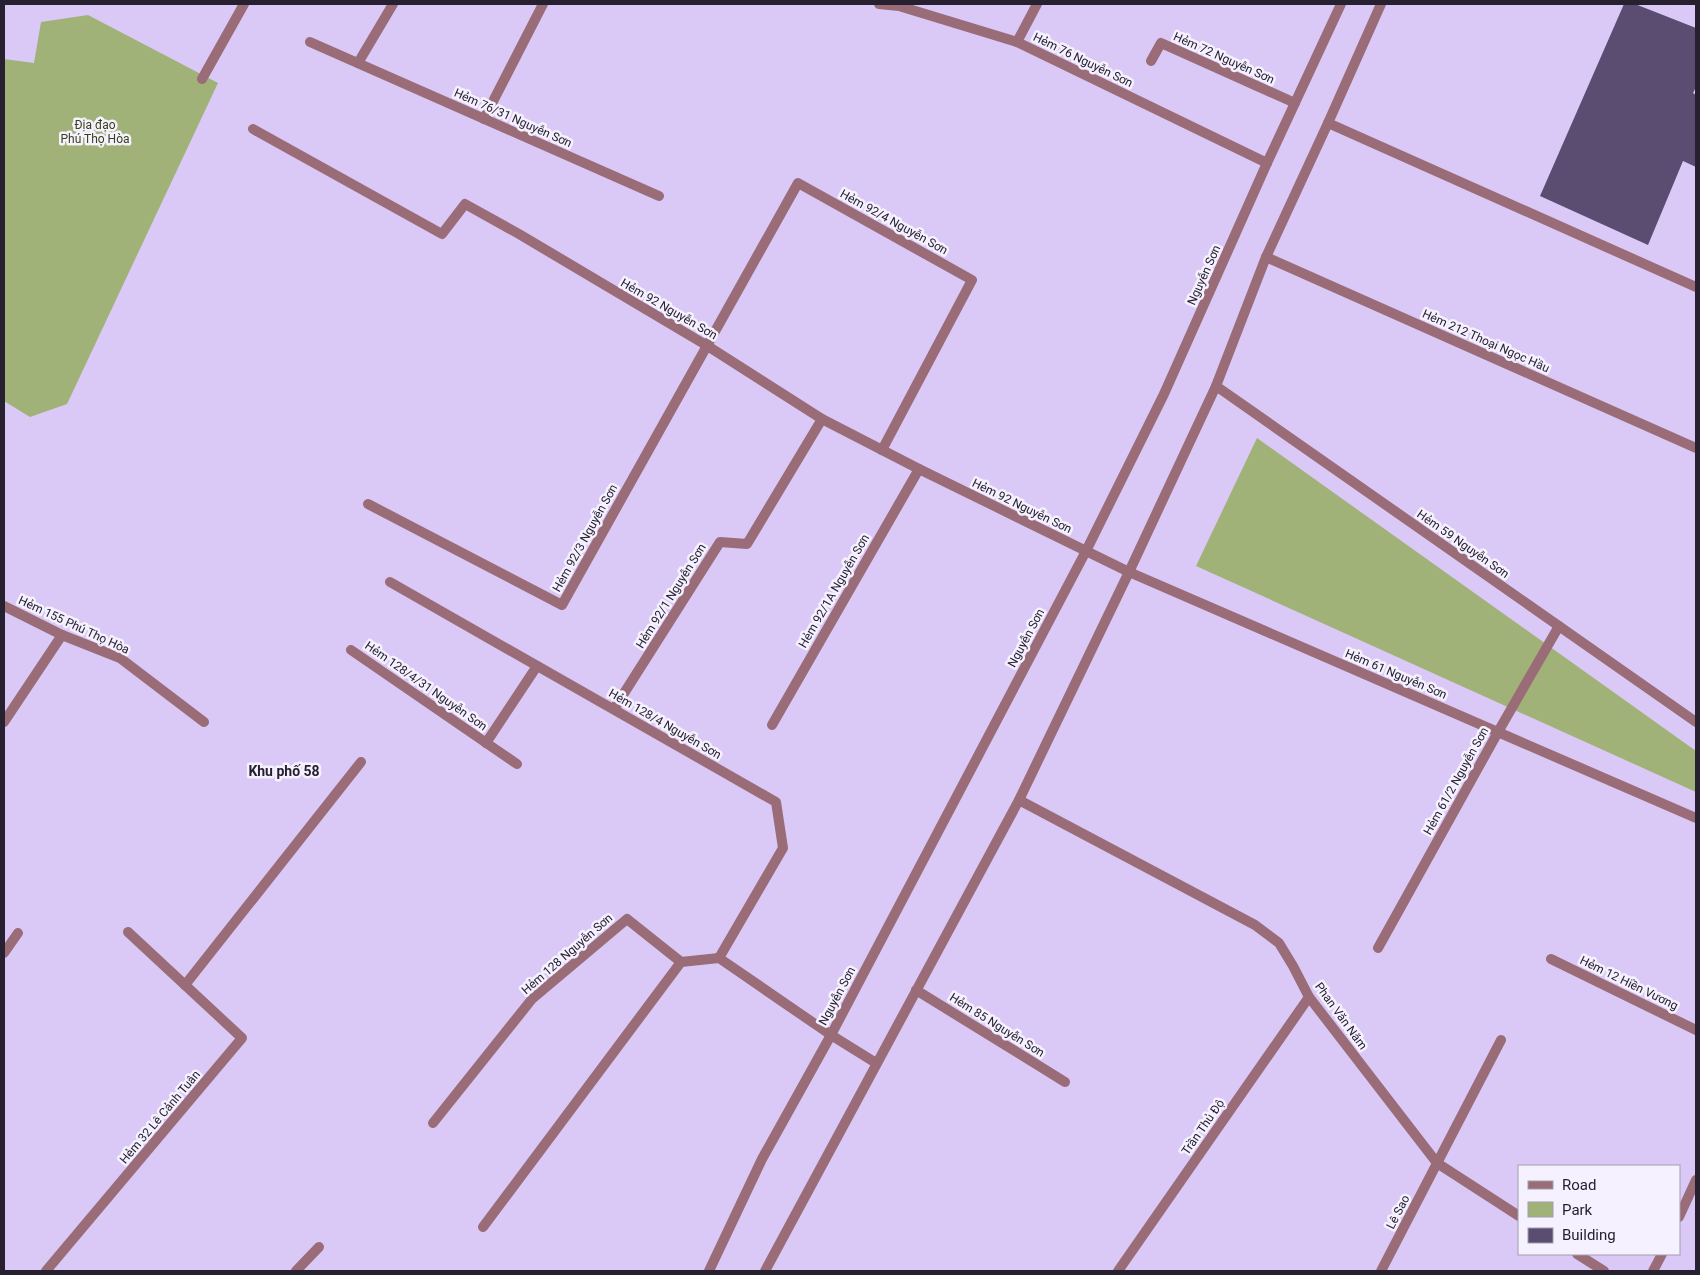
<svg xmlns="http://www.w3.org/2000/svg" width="1700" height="1275" viewBox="0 0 1700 1275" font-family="Roboto,sans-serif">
  <rect width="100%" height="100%" fill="#dac9f6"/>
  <g fill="#a0b277">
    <path d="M88 15 218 83 67 404 30 417 4 401V59L34 63 41 22Z"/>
    <path d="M1257 438 1696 751V792L1196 566Z"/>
  </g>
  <path fill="#5b4c72" d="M1624 4H1635L1696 28V87L1693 93 1696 95V167L1683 161 1648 245 1540 196Z"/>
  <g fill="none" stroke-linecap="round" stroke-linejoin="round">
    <g stroke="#996c78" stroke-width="10">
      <path d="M310 42 659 196"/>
      <path d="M1151 61 1161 43 1295 103"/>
      <path d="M1328 123 1696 287"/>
      <path d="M253 129 442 234 465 204 519 234 706 345"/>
      <path d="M368 504 562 605 798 183 972 280 882 450"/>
      <path d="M351 650 517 764"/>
      <path d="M772 725 919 469"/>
      <path d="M486 743 537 666"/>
      <path d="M1551 959 1696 1030"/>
      <path d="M916 990 1065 1082"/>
      <path d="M433 1123 532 999 627 919 681 962 719 958"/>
      <path d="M483 1227 681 962"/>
    </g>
    <g stroke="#996c78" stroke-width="10">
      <path d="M879 4 899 6 1017 42 1267 163"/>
      <path d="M1017 42 1037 4"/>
      <path d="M358 63 393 4"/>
      <path d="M202 79 244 4"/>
      <path d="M484 119 543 4"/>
      <path d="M1266 257 1696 448"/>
      <path d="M706 345 822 419 919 469 1129 572 1696 818"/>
      <path d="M1216 386 1696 722"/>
      <path d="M390 582 776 802 783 848 719 958 831 1035 876 1063"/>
      <path d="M4 606 62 635 120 658 204 722"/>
      <path d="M614 709 720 542 747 544 822 419"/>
      <path d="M4 722 62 635"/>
      <path d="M1019 800 1255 925 1279 943 1293 966 1309 997 1437 1163 1519 1216"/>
      <path d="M128 932 185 985"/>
      <path d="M1378 948 1498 732 1559 626"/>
      <path d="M4 953 18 933"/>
      <path d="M1679 1217 1696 1180"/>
      <path d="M1577 1254 1604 1271"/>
      <path d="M46 1271 242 1038 185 985 361 762"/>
      <path d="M296 1271 319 1247"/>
      <path d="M1118 1271 1309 997"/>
      <path d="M1381 1271 1501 1040"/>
      <path d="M1653 1271 1662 1254"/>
    </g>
    <g stroke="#996c78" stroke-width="10">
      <path d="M709 1271 762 1159 831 1035 1086 551 1164 394 1267 163 1341 4"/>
      <path d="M765 1271 1019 800 1129 572 1216 386 1266 257 1328 123 1381 4"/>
    </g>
  </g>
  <g text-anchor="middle" stroke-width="5" stroke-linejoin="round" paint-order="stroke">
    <g font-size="12" fill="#272031" stroke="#f5f1fe">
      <text transform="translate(1224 58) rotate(24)" y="4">Hẻm 72 Nguyễn Sơn</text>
      <text transform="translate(1083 60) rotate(26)" y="4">Hẻm 76 Nguyễn Sơn</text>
      <text transform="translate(513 118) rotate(24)" y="4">Hẻm 76/31 Nguyễn Sơn</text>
      <text transform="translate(894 222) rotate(29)" y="4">Hẻm 92/4 Nguyễn Sơn</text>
      <text transform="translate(1204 275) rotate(-66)" y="4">Nguyễn Sơn</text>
      <text transform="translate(669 309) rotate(30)" y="4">Hẻm 92 Nguyễn Sơn</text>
      <text transform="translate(1486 341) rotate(24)" y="4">Hẻm 212 Thoại Ngọc Hầu</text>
      <text transform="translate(1022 506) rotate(26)" y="4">Hẻm 92 Nguyễn Sơn</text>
      <text transform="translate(585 538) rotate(-61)" y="4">Hẻm 92/3 Nguyễn Sơn</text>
      <text transform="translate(1463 544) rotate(35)" y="4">Hẻm 59 Nguyễn Sơn</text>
      <text transform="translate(834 591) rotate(-60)" y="4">Hẻm 92/1A Nguyễn Sơn</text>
      <text transform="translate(671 596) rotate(-58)" y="4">Hẻm 92/1 Nguyễn Sơn</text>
      <text transform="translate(74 625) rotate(25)" y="4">Hẻm 155 Phú Thọ Hòa</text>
      <text transform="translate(1026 638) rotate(-62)" y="4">Nguyễn Sơn</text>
      <text transform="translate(1396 674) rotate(23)" y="4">Hẻm 61 Nguyễn Sơn</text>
      <text transform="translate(426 686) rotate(35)" y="4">Hẻm 128/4/31 Nguyễn Sơn</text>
      <text transform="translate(665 724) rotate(30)" y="4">Hẻm 128/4 Nguyễn Sơn</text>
      <text transform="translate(1456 781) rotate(-61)" y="4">Hẻm 61/2 Nguyễn Sơn</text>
      <text transform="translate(567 954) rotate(-41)" y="4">Hẻm 128 Nguyễn Sơn</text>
      <text transform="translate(1629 983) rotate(26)" y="4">Hẻm 12 Hiền Vương</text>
      <text transform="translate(837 996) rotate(-62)" y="4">Nguyễn Sơn</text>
      <text transform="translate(1341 1016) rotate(54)" y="4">Phan Văn Năm</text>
      <text transform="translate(997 1025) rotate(32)" y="4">Hẻm 85 Nguyễn Sơn</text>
      <text transform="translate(160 1117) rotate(-50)" y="4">Hẻm 32 Lê Cảnh Tuân</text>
      <text transform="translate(1203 1127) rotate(-55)" y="4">Trần Thủ Độ</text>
      <text transform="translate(1398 1212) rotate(-63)" y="4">Lê Sao</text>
    </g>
    <g font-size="12" fill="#364118" stroke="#f5f1fe">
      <text x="95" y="129">Địa đạo<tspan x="95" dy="14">Phú Thọ Hòa</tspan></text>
    </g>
    <g font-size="14" font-weight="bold" fill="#272031" stroke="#f5f1fe">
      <text x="284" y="776">Khu phố 58</text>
    </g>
  </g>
  <rect width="1700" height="1275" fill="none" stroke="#272031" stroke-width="10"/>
  <rect x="1518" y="1165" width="162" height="90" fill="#f5f1fe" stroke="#a39dac"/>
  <rect x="1528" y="1181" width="25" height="8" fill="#996c78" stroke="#a39dac"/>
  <text x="1562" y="1190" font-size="15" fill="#272031">Road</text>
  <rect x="1528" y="1202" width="25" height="15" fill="#a0b277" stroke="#a39dac"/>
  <text x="1562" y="1215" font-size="15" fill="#272031">Park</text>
  <rect x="1528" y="1228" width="25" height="15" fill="#5b4c72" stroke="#a39dac"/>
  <text x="1562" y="1240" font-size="15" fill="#272031">Building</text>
</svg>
